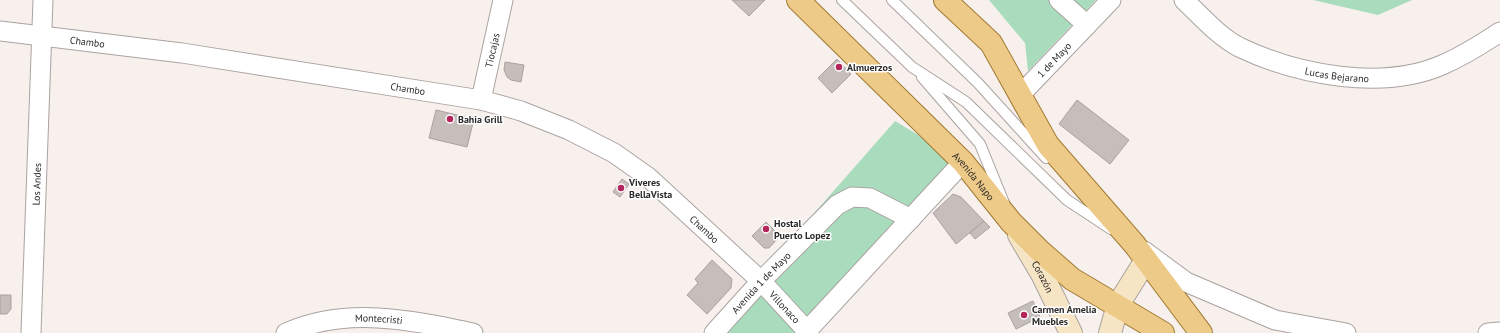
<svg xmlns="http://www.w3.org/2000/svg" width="1500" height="333" viewBox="0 0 1500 333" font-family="'PT Sans',sans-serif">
  <rect width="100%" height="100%" fill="#f7f0ed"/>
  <g fill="#a8dcbc">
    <path d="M989 0H1096L1028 71 1025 43Z"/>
    <path d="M1313 0H1412L1378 15Z"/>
    <path d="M895 121 963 162 802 333H709Z"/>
  </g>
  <g fill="#c5bebb" stroke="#a9a29f">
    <path d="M732 0H765L749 16Z"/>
    <path d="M837 59 851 74 832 93 818 78Z"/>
    <path d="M505 62 524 65 521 82 511 80 507 77 504 70Z"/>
    <path d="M1077 100 1129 140 1110 164 1059 124Z"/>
    <path d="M436 110 474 119 467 147 429 138Z"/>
    <path d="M622 179 629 184 620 197 613 192Z"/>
    <path d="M953 194 961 197 984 221 956 244 933 213Z"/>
    <path d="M984 221 990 227 975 239 970 233Z"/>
    <path d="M766 222 780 236 769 248H764L752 236Z"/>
    <path d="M712 260 732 279 731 288 707 314 687 295 698 283 695 279Z"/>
    <path d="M0 295H11V309L7 314H0Z"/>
    <path d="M1033 301 1040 317 1016 329 1008 313Z"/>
  </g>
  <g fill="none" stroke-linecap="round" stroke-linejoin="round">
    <defs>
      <g id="lane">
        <path d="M842 0 912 67 966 102 1067 200 1111 229"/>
        <path d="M892 0 978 83 1046 158"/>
        <path d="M922 77 980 144 1004 203"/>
      </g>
      <g id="street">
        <path d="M1059 0 1087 25"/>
        <path id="s1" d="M1184 0C1201 16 1218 36 1239 47 1297 75 1382 91 1442 65 1463 56 1482 44 1500 32"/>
        <path id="s2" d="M0 31 182 53 481 100 521 111 569 130 614 153 648 177 761 281 809 333"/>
        <path id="s3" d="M1020 95 1111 0"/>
        <path id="s4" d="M481 100 503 0"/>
        <path d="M1144 251 1186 282 1275 320 1346 333"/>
        <path id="s5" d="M31 333 43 0"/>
        <path id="s6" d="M286 333C347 306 411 320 473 333"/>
        <path id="s7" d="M714 333 761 281 837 205 852 197 870 198 911 219"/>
        <path d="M805 333 963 162"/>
        <path d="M1488 333 1500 332"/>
      </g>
      <g id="secondary">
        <path id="s8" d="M1019 235 1042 274 1071 333"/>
        <path d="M1110 333 1118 305 1146 260"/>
      </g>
      <g id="primary">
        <path id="s9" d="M798 0 963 162 1011 222 1040 251 1072 279 1163 333"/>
        <path d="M945 0 991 43 1048 145 1135 245 1201 333"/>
      </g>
    </defs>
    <use href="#lane" stroke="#aaa3a0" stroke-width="12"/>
    <use href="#street" stroke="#aaa3a0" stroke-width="21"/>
    <use href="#secondary" stroke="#aaa3a0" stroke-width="24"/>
    <use href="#primary" stroke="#a27b33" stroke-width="24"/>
    <use href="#lane" stroke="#fff" stroke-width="10"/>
    <use href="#street" stroke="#fff" stroke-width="19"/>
    <use href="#secondary" stroke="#f6e5c4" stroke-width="22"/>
    <use href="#primary" stroke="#eeca88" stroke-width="22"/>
  </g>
  <g fill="#b3255b" stroke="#fff" stroke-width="1.5">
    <circle cx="839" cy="67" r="4"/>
    <circle cx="450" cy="119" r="4"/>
    <circle cx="621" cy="188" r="4"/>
    <circle cx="766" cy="229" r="4"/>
    <circle cx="1024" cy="315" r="4"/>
  </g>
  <g text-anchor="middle" stroke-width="3" stroke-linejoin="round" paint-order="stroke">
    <g font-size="10" fill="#2b2928" stroke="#fff">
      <text dy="4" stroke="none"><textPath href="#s2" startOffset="88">Chambo</textPath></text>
      <text dy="4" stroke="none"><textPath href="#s4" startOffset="51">Tiocajas</textPath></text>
      <text dy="4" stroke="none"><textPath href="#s3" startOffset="49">1 de Mayo</textPath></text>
      <text dy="4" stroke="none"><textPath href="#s1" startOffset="175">Lucas Bejarano</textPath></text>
      <text dy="4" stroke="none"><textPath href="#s2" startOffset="412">Chambo</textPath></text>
      <text dy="4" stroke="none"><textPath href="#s9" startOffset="249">Avenida Napo</textPath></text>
      <text dy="4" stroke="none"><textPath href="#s5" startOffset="149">Los Andes</textPath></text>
      <text dy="4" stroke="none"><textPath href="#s2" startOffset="748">Chambo</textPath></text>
      <text dy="4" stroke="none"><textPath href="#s8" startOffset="48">Corazón</textPath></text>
      <text dy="4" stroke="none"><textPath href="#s7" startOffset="69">Avenida 1 de Mayo</textPath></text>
      <text dy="4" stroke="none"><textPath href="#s2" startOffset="860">Villonaco</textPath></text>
      <text dy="4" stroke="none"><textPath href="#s6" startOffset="95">Montecristi</textPath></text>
    </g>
    <g font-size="10" font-weight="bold" fill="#2b2928" stroke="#fff" text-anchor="start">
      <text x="847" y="71">Almuerzos</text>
      <text x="458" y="123">Bahia Grill</text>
      <text x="629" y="186">Viveres<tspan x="629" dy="12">BellaVista</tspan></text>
      <text x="774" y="227">Hostal<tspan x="774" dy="12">Puerto Lopez</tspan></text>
      <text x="1032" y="313">Carmen Amelia<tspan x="1032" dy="12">Muebles</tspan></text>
    </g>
  </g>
</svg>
